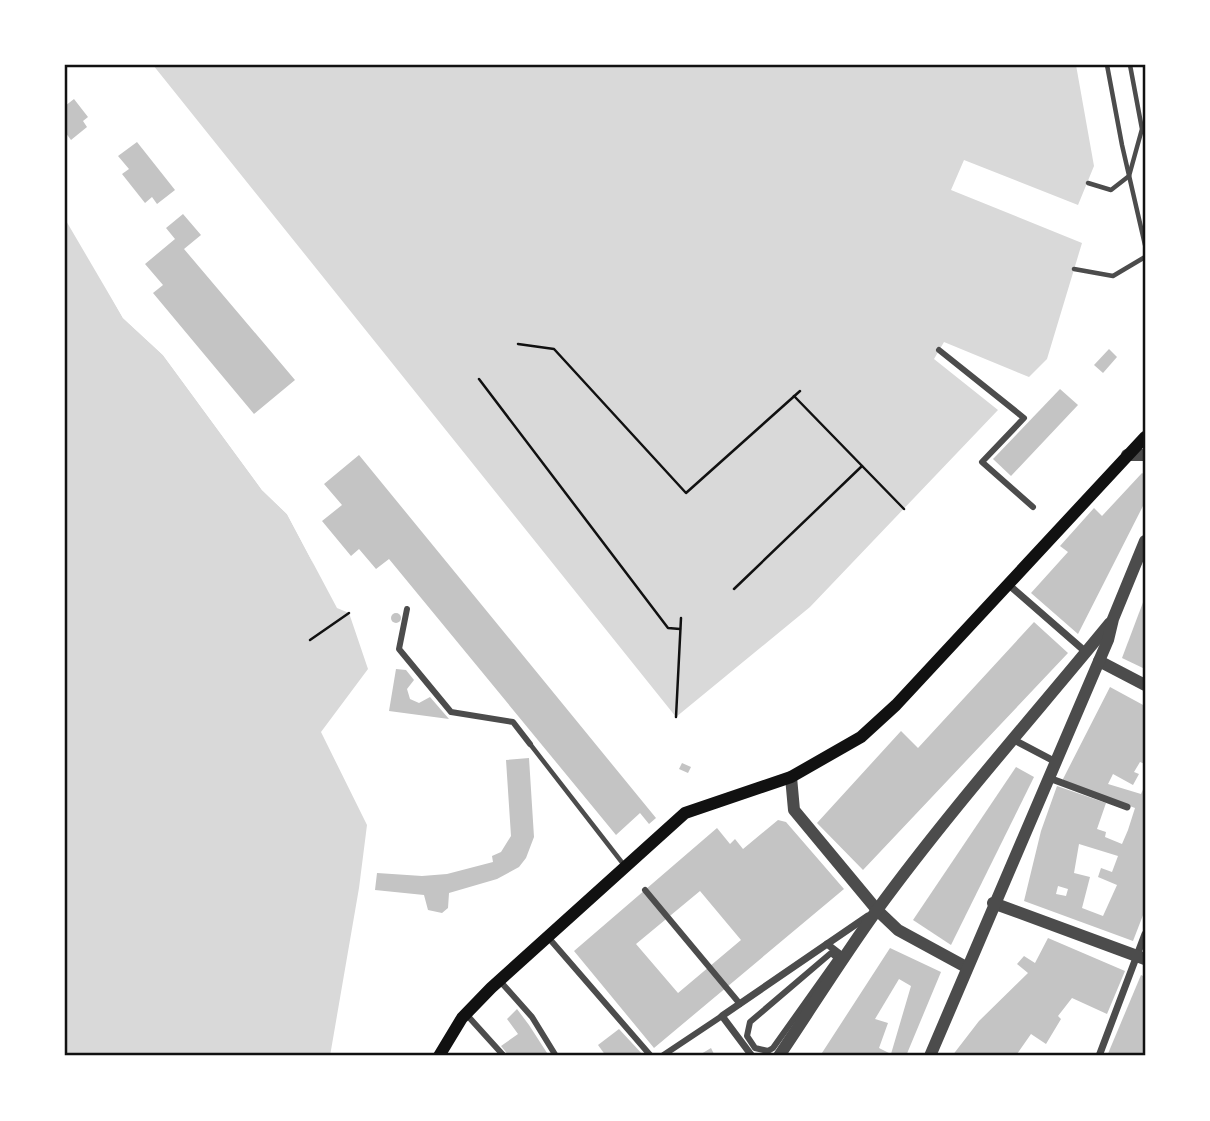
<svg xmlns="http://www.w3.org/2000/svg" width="1210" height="1121" viewBox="0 0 1210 1121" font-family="'IBM Plex Sans',sans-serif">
  <rect width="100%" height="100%" fill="#fff"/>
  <g fill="#d9d9d9">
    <path d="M153 65H1076L1094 166 1078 205 964 160 951 190 1082 243 1047 359 1029 377 944 342 934 359 998 410 810 607 676 717Z"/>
    <path d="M65 219 123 318 163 355 262 490 287 514 337 608 349 613 368 669 321 732 367 825 359 888 330 1056H65Z"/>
  </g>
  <path fill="#fff" d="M65 215 76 229 126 315 165 353 265 488 290 512 314 565 287 514 262 490 163 355 123 318Z"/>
  <g fill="#c4c4c4" fill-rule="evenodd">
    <path d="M74 99 88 117 83 121 87 127 71 140 65 132V106Z"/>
    <path d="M137 142 175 190 157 204 152 197 145 203 122 174 129 169 118 156Z"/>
    <path d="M183 214 201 235 184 249 295 380 254 414 153 293 163 285 145 264 175 239 166 228Z"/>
    <path d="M1109 349 1117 357 1103 373 1094 365Z"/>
    <path d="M1060 389 1078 405 1011 476 993 459Z"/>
    <path d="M359 455 656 818 649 824 640 813 616 835 389 559 376 569 359 549 351 556 322 521 342 505 324 484Z"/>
    <path d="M1142 473 1145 475V502L1078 634 1031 593 1068 552 1060 546 1094 508 1102 516Z"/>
    <path d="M1145 597V669L1122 658Z"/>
    <circle cx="396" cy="618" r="5"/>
    <path d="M1034 622 1068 653 863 870 817 823 901 731 918 748Z"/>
    <path d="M396 669 406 670 414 680 407 689 410 699 419 703 430 697 449 719 389 711Z"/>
    <path d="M1110 687 1145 706V764L1140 762 1134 772 1139 774 1133 785 1113 774 1108 784 1141 794 1145 785V910L1133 941 1024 901 1041 831 1057 786 1106 803 1097 829 1106 832 1105 837 1122 844 1128 830 1135 808 1062 781ZM1079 844 1118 856 1112 872 1101 868 1098 877 1117 885 1103 916 1082 908 1090 877 1074 873ZM1058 886 1068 889 1066 896 1056 894Z"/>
    <path d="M529 758 534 837 526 858 519 867 497 879 449 893 448 908 442 913 428 910 424 895 375 890 377 873 422 876 447 874 493 862 492 856 501 852 511 836 506 760Z"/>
    <path d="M682 763 691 767 688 773 679 769Z"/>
    <path d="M1016 767 1034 777 951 945 913 920Z"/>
    <path d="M778 820 786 822 844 889 654 1048 574 951 717 828 730 844 735 839 743 849ZM700 891 741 940 678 993 636 944Z"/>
    <path d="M1048 938 1125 971 1107 1014 1072 998 1058 1016 1061 1019 1046 1044 1031 1034 1017 1054 1020 1056H952L979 1021 1028 973 1017 964 1024 956 1035 963Z"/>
    <path d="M890 948 941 972 906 1056H820ZM899 979 911 986 891 1054 879 1048 888 1023 875 1019Z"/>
    <path d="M1141 975 1145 977V1051L1143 1056H1107Z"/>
    <path d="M517 1009 529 1025 549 1056H509L501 1046 518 1034 507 1019Z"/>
    <path d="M619 1029 644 1056H606L598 1045Z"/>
    <path d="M711 1048 715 1056H697L701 1054Z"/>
  </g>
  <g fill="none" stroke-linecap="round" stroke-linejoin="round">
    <g stroke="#111" stroke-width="2.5">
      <path d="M518 344 554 349 686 493 800 391"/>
      <path d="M479 379 668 628 680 629"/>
      <path d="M794 396 904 509"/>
      <path d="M734 589 862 466"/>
      <path d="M310 640 349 613"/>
      <path d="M676 717 681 618"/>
    </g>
    <g stroke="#4c4c4c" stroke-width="4.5">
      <path d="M1107 65 1122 145 1145 245"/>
      <path d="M1088 183 1111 190 1129 176 1142 129 1130 65"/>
      <path d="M1074 269 1113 276 1145 257"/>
      <path d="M530 744 624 865"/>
    </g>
    <g stroke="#4c4c4c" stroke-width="6">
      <path d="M939 350 1024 418 982 462 1033 507"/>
      <path d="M407 609 399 649 451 712 513 722 530 744"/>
      <path d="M645 890 740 1004"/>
      <path d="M547 936 651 1056"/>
      <path d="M831 953 837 958 773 1048 768 1051 755 1048 747 1036 750 1022Z"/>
      <path d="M499 980 532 1017 556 1056"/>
      <path d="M466 1014 504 1056"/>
      <path d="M662 1056 722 1016"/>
    </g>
    <g stroke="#4c4c4c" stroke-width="7">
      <path d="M1009 585 1087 653"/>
      <path d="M1014 740 1056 762"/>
      <path d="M1049 778 1127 807"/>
      <path d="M827 944 840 954 842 962"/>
      <path d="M752 1056 722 1016 868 916"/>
      <path d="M1099 1056 1145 934"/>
    </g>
    <g stroke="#4c4c4c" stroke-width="12">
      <path d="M1127 455H1145"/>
      <path d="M1099 661 1145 685"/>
      <path d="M791 777 794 810 877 910 898 930 966 967"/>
      <path d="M993 903 1145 959"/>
      <path d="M779 1056C812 1007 843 957 877 910 950 810 1032 718 1110 623"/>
      <path d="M930 1056 1108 640 1113 619 1145 541"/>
    </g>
    <path stroke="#111" stroke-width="12" d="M439 1056 462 1018 491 988 685 813 791 777 861 737 896 705 1145 437"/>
  </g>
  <rect width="1210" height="1121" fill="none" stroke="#ffffff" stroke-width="133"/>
  <rect x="66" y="66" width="1078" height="988" fill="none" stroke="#111" stroke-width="2.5"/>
</svg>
